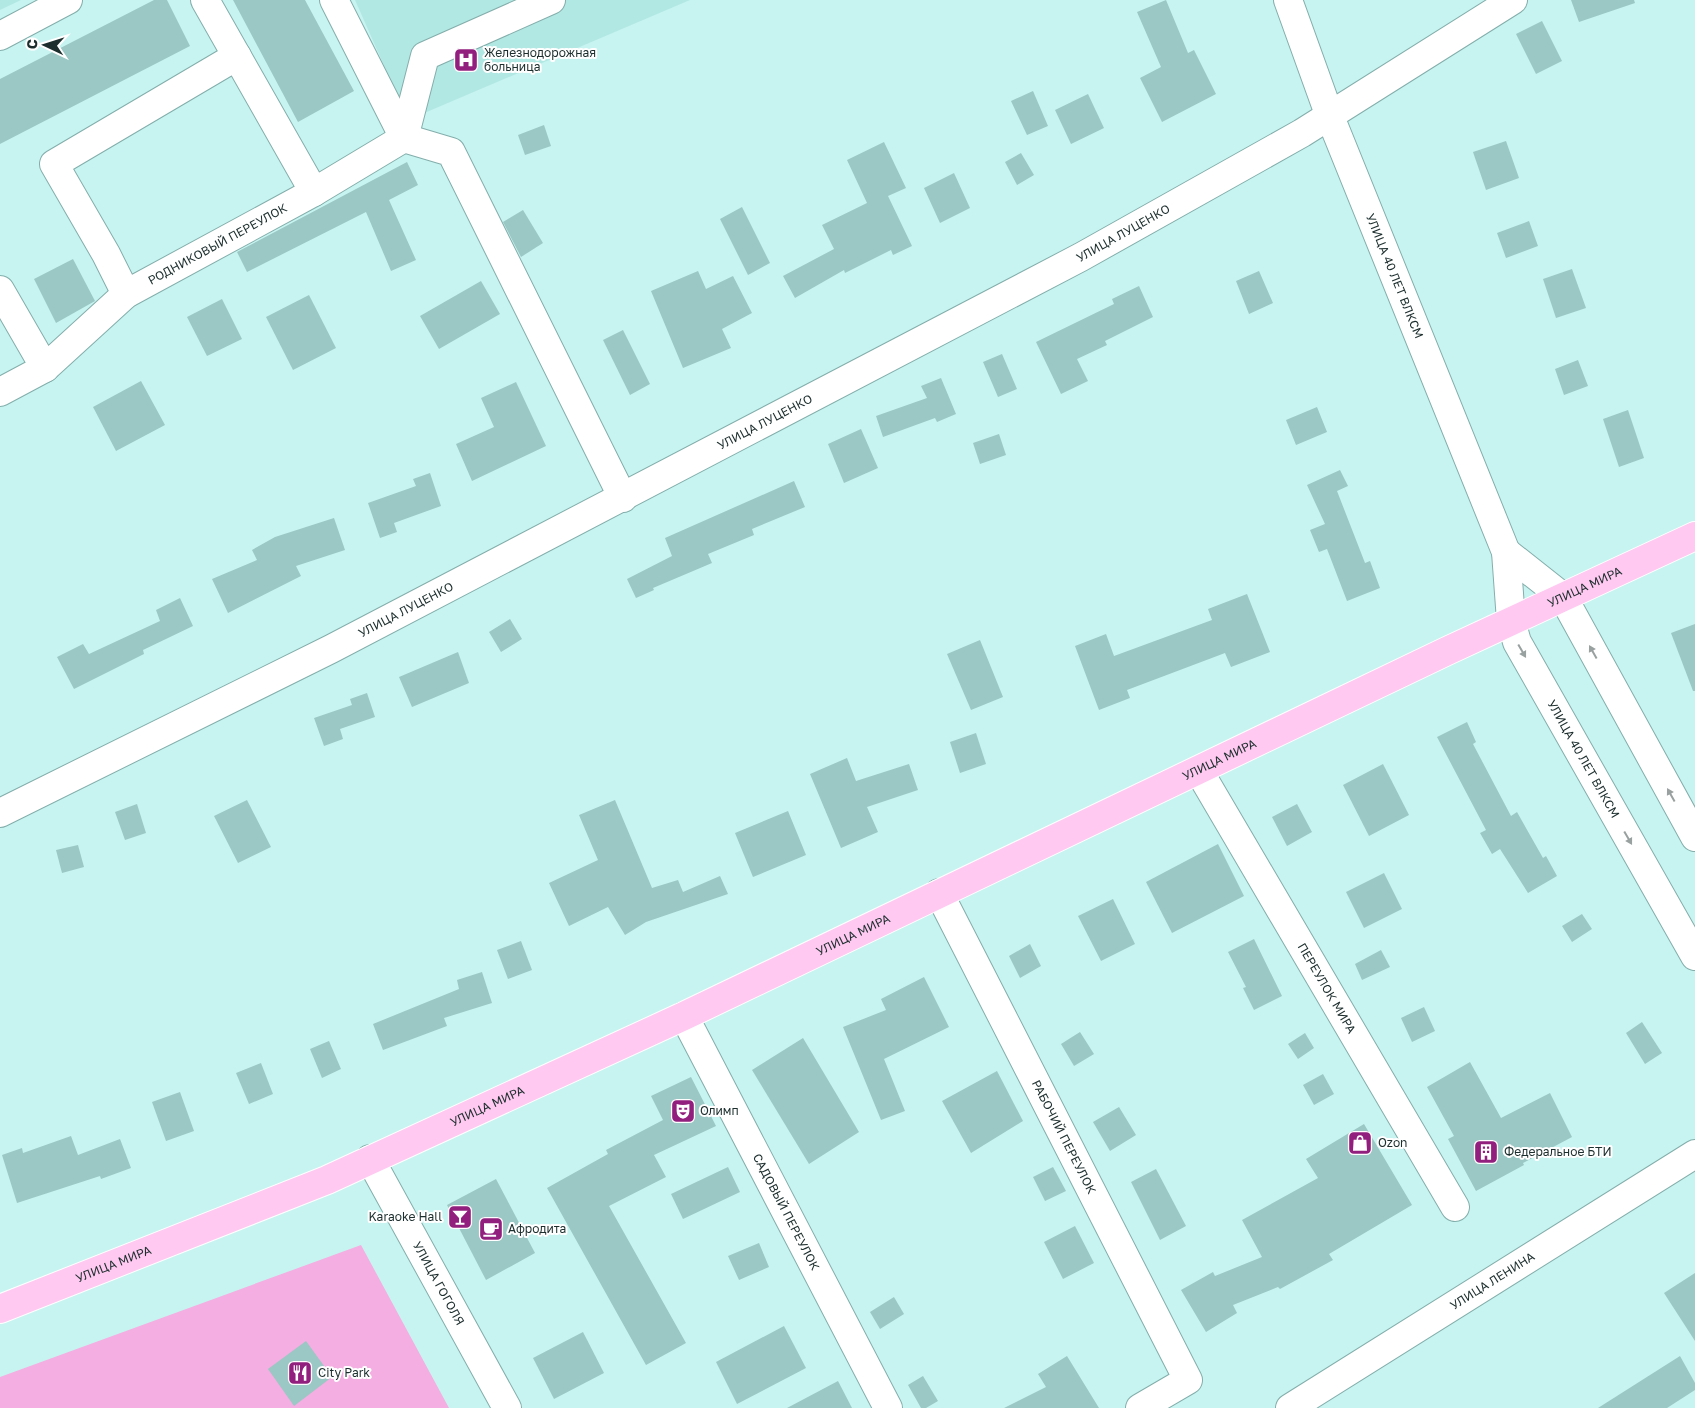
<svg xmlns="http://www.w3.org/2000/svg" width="1695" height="1408" viewBox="0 0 1695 1408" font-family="'Golos Text',sans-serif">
  <rect width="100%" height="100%" fill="#c7f4f1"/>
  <g fill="#b2e8e4">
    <path d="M0 0H21L0 10Z"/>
    <path d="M355 0H690L408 120Z"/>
  </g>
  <path fill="#f4aee1" d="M361 1245 449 1408H0V1377Z"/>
  <g fill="#9bc7c4">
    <path d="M154 0H167L190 46 0 144V79Z"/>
    <path d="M233 0H305L354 91 298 122Z"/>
    <path d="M1166 0 1188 53 1194 50 1216 94 1162 122 1140 78 1161 67 1137 12Z"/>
    <path d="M1571 0H1634L1635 3 1579 22Z"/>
    <path d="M1542 21 1562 61 1536 74 1516 34Z"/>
    <path d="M1033 91 1048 126 1027 135 1011 101Z"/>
    <path d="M1088 94 1104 128 1071 144 1055 110Z"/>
    <path d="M544 125 551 146 525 155 518 135Z"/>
    <path d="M1506 141 1519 178 1486 190 1473 152Z"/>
    <path d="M884 142 906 188 888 196 912 246 893 255 891 250 845 273 844 270 795 298 783 276 834 249 822 225 867 203 847 160Z"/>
    <path d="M1021 153 1034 175 1017 185 1005 162Z"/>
    <path d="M407 162 418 185 389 200 416 260 391 271 366 212 247 272 237 252Z"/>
    <path d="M954 173 970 208 940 223 924 188Z"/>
    <path d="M742 207 770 263 748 275 720 219Z"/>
    <path d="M523 210 543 243 521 257 503 222Z"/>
    <path d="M1529 221 1538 246 1506 258 1497 233Z"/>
    <path d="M73 259 95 301 56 323 34 279Z"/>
    <path d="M1572 269 1586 308 1556 318 1543 279Z"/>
    <path d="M698 271 706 289 733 276 752 313 722 329 731 348 683 368 651 291Z"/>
    <path d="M1259 271 1273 303 1249 314 1236 281Z"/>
    <path d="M481 281 500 314 439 349 420 316Z"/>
    <path d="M1139 286 1153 317 1105 341 1107 345 1077 359 1088 381 1061 394 1036 342 1114 304 1112 299Z"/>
    <path d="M309 295 336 348 293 370 266 317Z"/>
    <path d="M222 299 242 339 207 356 187 317Z"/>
    <path d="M623 330 650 384 630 395 603 340Z"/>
    <path d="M1002 354 1017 389 998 397 983 362Z"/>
    <path d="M1578 360 1588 386 1564 395 1555 369Z"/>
    <path d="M941 378 956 414 937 422 935 418 883 437 876 416 927 398 921 386Z"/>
    <path d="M141 381 165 425 116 451 93 407Z"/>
    <path d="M516 382 546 446 472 481 456 444 494 427 481 398Z"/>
    <path d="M1317 407 1327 432 1296 445 1286 420Z"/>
    <path d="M1628 410 1644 458 1619 467 1603 419Z"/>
    <path d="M861 429 878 468 844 483 828 444Z"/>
    <path d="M999 434 1006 455 980 464 973 443Z"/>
    <path d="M1340 470 1348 486 1337 491 1365 563 1370 561 1380 588 1347 601 1327 549 1319 552 1310 530 1325 524 1307 485Z"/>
    <path d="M430 473 441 506 394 523 397 532 380 538 368 503 416 486 413 479Z"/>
    <path d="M794 481 805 507 752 529 754 535 708 554 712 563 653 588 654 590 636 598 627 579 672 556 665 538Z"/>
    <path d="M334 518 345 550 296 566 301 576 228 613 212 579 257 560 252 550 275 537Z"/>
    <path d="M1247 594 1270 652 1231 667 1225 653 1127 690 1130 698 1099 710 1075 646 1106 634 1114 656 1212 620 1208 609Z"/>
    <path d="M180 598 193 626 143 650 144 654 74 689 57 657 83 644 89 654 160 621 156 610Z"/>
    <path d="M510 619 522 639 501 652 489 632Z"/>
    <path d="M1695 624V691H1693L1671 633Z"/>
    <path d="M980 640 1003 697 971 710 947 654Z"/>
    <path d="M458 652 469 683 412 707 399 677Z"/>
    <path d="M367 693 375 717 340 729 343 739 324 746 314 718 352 705 350 699Z"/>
    <path d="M1467 722 1476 742 1473 744 1511 816 1517 812 1543 858 1546 856 1557 876 1528 893 1500 849 1492 854 1480 833 1486 830 1437 737Z"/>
    <path d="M976 733 986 764 960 773 950 742Z"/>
    <path d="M847 758 856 781 909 764 918 790 867 807 878 832 841 848 810 774Z"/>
    <path d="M1383 764 1409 815 1369 836 1343 785Z"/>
    <path d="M247 800 271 847 238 863 214 816Z"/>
    <path d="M615 800 652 888 678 880 683 892 720 876 728 894 646 922 625 935 608 907 569 926 549 883 598 860 579 815Z"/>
    <path d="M137 804 146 833 125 840 115 812Z"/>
    <path d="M1297 804 1312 832 1287 846 1272 817Z"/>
    <path d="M788 811 806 855 753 877 735 833Z"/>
    <path d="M1218 844 1244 896 1172 933 1146 882Z"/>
    <path d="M78 845 84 867 62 873 56 850Z"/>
    <path d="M1384 873 1402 909 1364 928 1346 892Z"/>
    <path d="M1113 899 1135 944 1101 961 1078 916Z"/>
    <path d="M1582 914 1592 929 1572 942 1562 926Z"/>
    <path d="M1254 939 1282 996 1254 1010 1243 988 1246 987 1228 952Z"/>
    <path d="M521 941 532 970 508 979 497 950Z"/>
    <path d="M1030 944 1041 966 1020 978 1009 956Z"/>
    <path d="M1381 950 1390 967 1362 980 1355 964Z"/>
    <path d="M482 972 492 1003 444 1018 447 1026 383 1050 373 1024 459 989 457 980Z"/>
    <path d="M924 977 949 1027 884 1059 905 1111 881 1120 843 1027 886 1010 881 999Z"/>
    <path d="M1424 1007 1435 1031 1412 1042 1401 1018Z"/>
    <path d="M1642 1022 1662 1053 1645 1064 1626 1033Z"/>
    <path d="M1080 1032 1094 1054 1074 1066 1061 1044Z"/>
    <path d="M1305 1033 1314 1048 1298 1059 1288 1044Z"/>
    <path d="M803 1038 859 1132 809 1164 752 1070Z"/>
    <path d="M329 1041 341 1069 322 1078 310 1049Z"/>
    <path d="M1470 1062 1501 1118 1550 1093 1572 1137 1523 1163 1524 1165 1476 1191 1448 1139 1454 1136 1427 1087Z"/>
    <path d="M261 1063 273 1094 249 1104 236 1073Z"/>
    <path d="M997 1071 1023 1121 971 1153 942 1101Z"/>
    <path d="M1323 1074 1334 1094 1314 1105 1303 1085Z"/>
    <path d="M691 1077 716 1126 654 1155 666 1177 609 1206 686 1343 646 1365 547 1188 608 1154 606 1150 663 1120 651 1096Z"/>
    <path d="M180 1092 194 1131 166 1141 152 1102Z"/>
    <path d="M1119 1107 1136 1135 1110 1151 1093 1122Z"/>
    <path d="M1364 1124 1412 1205 1329 1254 1333 1260 1280 1289 1278 1287 1233 1305 1237 1313 1206 1332 1181 1290 1213 1272 1215 1276 1262 1257 1242 1220 1318 1178 1306 1159Z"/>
    <path d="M71 1136 78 1155 120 1139 131 1168 101 1179 100 1176 17 1203 2 1155 22 1148 23 1153Z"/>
    <path d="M728 1167 740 1192 683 1219 671 1194Z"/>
    <path d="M1053 1167 1066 1191 1045 1201 1033 1177Z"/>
    <path d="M1156 1169 1186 1226 1160 1240 1131 1182Z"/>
    <path d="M496 1179 535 1253 486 1280 447 1205Z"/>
    <path d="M1075 1226 1094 1263 1063 1279 1044 1242Z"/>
    <path d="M759 1243 769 1267 739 1280 728 1256Z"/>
    <path d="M1695 1273V1341L1664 1293Z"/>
    <path d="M894 1297 904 1314 880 1329 870 1312Z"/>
    <path d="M784 1326 806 1368 737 1404 716 1362Z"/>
    <path d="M583 1332 604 1373 554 1399 533 1358Z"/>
    <path d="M306 1341 332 1377 294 1406 268 1369Z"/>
    <path d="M1067 1356 1099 1408H1004L1046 1387 1038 1374Z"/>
    <path d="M1680 1356 1695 1383V1390L1667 1408H1598Z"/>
    <path d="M923 1376 938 1401 926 1408H921L908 1385Z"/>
    <path d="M838 1381 852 1408H787Z"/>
  </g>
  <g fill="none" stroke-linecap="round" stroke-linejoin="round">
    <defs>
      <g id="minor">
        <path d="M205 0 314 192"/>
        <path d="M334 0 404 138 451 152 623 498"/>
        <path id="s1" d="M1288 0 1329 114 1506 552 1511 621 1517 642 1695 956"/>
        <path d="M0 36 68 0"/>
        <path d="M404 138 425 56 551 0"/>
        <path d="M0 290 45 368 0 392"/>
        <path d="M126 294 106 254 54 164 237 56"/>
        <path id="s2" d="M45 368 126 294 314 192 404 138"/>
        <path d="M1506 552 1563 597 1695 837"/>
        <path id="s3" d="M1199 771 1455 1207"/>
        <path id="s4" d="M0 813 331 649 1081 257 1302 133 1513 0"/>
        <path id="s5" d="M939 893 1188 1380 1140 1408"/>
        <path id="s6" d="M684 1016 888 1408"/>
        <path id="s7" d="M370 1159 507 1408"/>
        <path id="s8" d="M1290 1408 1695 1154"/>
      </g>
      <g id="major">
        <path id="s9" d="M0 1309 327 1180 684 1016 1447 651 1695 536"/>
      </g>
    </defs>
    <use href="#minor" stroke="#83aeab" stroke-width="30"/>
    <use href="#major" stroke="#fff" stroke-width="30"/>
    <use href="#minor" stroke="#fff" stroke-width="28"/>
    <use href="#major" stroke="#ffc9f1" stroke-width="28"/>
  </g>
  <defs><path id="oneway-solid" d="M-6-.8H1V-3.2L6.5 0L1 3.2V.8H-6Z" transform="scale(1.25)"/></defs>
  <g fill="#99a1a0">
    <use href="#oneway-solid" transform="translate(1522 651) rotate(60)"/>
    <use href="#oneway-solid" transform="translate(1593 652) rotate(-119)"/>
    <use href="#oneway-solid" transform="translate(1671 795) rotate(-119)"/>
    <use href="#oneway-solid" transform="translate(1628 838) rotate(60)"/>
  </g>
  <defs>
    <symbol id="hospital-square" viewBox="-11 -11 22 22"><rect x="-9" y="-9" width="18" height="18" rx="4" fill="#921f7e" stroke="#fff"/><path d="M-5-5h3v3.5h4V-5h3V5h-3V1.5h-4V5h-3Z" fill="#fff"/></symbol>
    <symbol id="theatre-square" viewBox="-11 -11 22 22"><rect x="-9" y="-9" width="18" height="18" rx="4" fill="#921f7e" stroke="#fff"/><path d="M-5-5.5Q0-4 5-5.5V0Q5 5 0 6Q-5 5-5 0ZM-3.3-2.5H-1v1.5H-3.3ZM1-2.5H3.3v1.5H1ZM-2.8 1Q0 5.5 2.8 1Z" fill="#fff"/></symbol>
    <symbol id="shop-square" viewBox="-11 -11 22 22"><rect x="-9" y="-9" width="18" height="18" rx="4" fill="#921f7e" stroke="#fff"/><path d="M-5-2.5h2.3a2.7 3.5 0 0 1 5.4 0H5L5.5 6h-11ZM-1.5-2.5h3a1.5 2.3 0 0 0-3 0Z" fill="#fff"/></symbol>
    <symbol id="building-square" viewBox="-11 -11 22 22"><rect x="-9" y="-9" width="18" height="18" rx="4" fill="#921f7e" stroke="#fff"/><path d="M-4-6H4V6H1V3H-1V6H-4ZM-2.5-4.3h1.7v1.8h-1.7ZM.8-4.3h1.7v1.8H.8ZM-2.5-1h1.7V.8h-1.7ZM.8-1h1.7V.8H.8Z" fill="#fff"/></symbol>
    <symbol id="bar-square" viewBox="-11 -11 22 22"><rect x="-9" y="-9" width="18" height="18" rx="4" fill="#921f7e" stroke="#fff"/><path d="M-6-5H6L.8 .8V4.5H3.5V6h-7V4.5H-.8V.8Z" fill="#fff"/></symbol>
    <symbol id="cafe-square" viewBox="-11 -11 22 22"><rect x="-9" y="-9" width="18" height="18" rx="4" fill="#921f7e" stroke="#fff"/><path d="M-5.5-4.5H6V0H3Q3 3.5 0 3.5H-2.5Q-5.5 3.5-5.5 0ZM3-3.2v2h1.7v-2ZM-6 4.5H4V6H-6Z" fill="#fff"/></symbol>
    <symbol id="restaurant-square" viewBox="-11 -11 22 22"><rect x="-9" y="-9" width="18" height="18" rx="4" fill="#921f7e" stroke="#fff"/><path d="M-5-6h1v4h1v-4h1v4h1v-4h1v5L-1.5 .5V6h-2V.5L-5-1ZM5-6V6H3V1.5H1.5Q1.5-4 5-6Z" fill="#fff"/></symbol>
  </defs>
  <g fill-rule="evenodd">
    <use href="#hospital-square" x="452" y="46" width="28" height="28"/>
    <use href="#theatre-square" x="669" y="1097" width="28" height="28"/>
    <use href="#shop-square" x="1346" y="1129" width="28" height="28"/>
    <use href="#building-square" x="1472" y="1138" width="28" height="28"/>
    <use href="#bar-square" x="446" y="1203" width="28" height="28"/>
    <use href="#cafe-square" x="477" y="1215" width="28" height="28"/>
    <use href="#restaurant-square" x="286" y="1359" width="28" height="28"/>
  </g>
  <g text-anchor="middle" stroke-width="4" stroke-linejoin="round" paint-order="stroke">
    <g font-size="12" fill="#1c2e2d" stroke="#fff" text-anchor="start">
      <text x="484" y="57">Железнодорожная<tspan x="484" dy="14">больница</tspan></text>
      <text x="700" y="1115">Олимп</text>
      <text x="1378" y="1147">Ozon</text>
      <text x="1504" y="1156">Федеральное БТИ</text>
      <text x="442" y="1221" text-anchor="end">Karaoke Hall</text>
      <text x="508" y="1233">Афродита</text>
      <text x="318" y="1377">City Park</text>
    </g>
    <g font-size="12" fill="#1c2e2d" stroke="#fff">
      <text dy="4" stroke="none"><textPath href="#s4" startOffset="1264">УЛИЦА ЛУЦЕНКО</textPath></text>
      <text dy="4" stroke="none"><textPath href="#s2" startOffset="214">РОДНИКОВЫЙ ПЕРЕУЛОК</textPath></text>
      <text dy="4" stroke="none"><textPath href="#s1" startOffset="296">УЛИЦА 40 ЛЕТ ВЛКСМ</textPath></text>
      <text dy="4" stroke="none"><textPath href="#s4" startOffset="859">УЛИЦА ЛУЦЕНКО</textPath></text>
      <text dy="4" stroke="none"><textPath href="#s9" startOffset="1742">УЛИЦА МИРА</textPath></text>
      <text dy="4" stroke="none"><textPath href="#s4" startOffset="454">УЛИЦА ЛУЦЕНКО</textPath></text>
      <text dy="4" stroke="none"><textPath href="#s1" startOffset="819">УЛИЦА 40 ЛЕТ ВЛКСМ</textPath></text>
      <text dy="4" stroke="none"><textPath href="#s9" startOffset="1338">УЛИЦА МИРА</textPath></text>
      <text dy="4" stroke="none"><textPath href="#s9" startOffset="932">УЛИЦА МИРА</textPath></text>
      <text dy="4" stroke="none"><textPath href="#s3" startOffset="252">ПЕРЕУЛОК МИРА</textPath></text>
      <text dy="4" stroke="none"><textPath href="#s9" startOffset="528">УЛИЦА МИРА</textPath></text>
      <text dy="4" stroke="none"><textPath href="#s5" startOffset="274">РАБОЧИЙ ПЕРЕУЛОК</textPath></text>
      <text dy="4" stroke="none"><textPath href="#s6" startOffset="221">САДОВЫЙ ПЕРЕУЛОК</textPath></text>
      <text dy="4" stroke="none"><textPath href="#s9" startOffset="122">УЛИЦА МИРА</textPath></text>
      <text dy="4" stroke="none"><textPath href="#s8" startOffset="239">УЛИЦА ЛЕНИНА</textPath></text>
      <text dy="4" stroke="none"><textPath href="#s7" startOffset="142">УЛИЦА ГОГОЛЯ</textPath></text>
    </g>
  </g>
  <g transform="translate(45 45) rotate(274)" stroke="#ffffff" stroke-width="4" paint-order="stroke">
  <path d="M0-4L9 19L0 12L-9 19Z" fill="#1c2e2d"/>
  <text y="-8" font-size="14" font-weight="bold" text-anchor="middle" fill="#1c2e2d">С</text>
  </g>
</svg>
